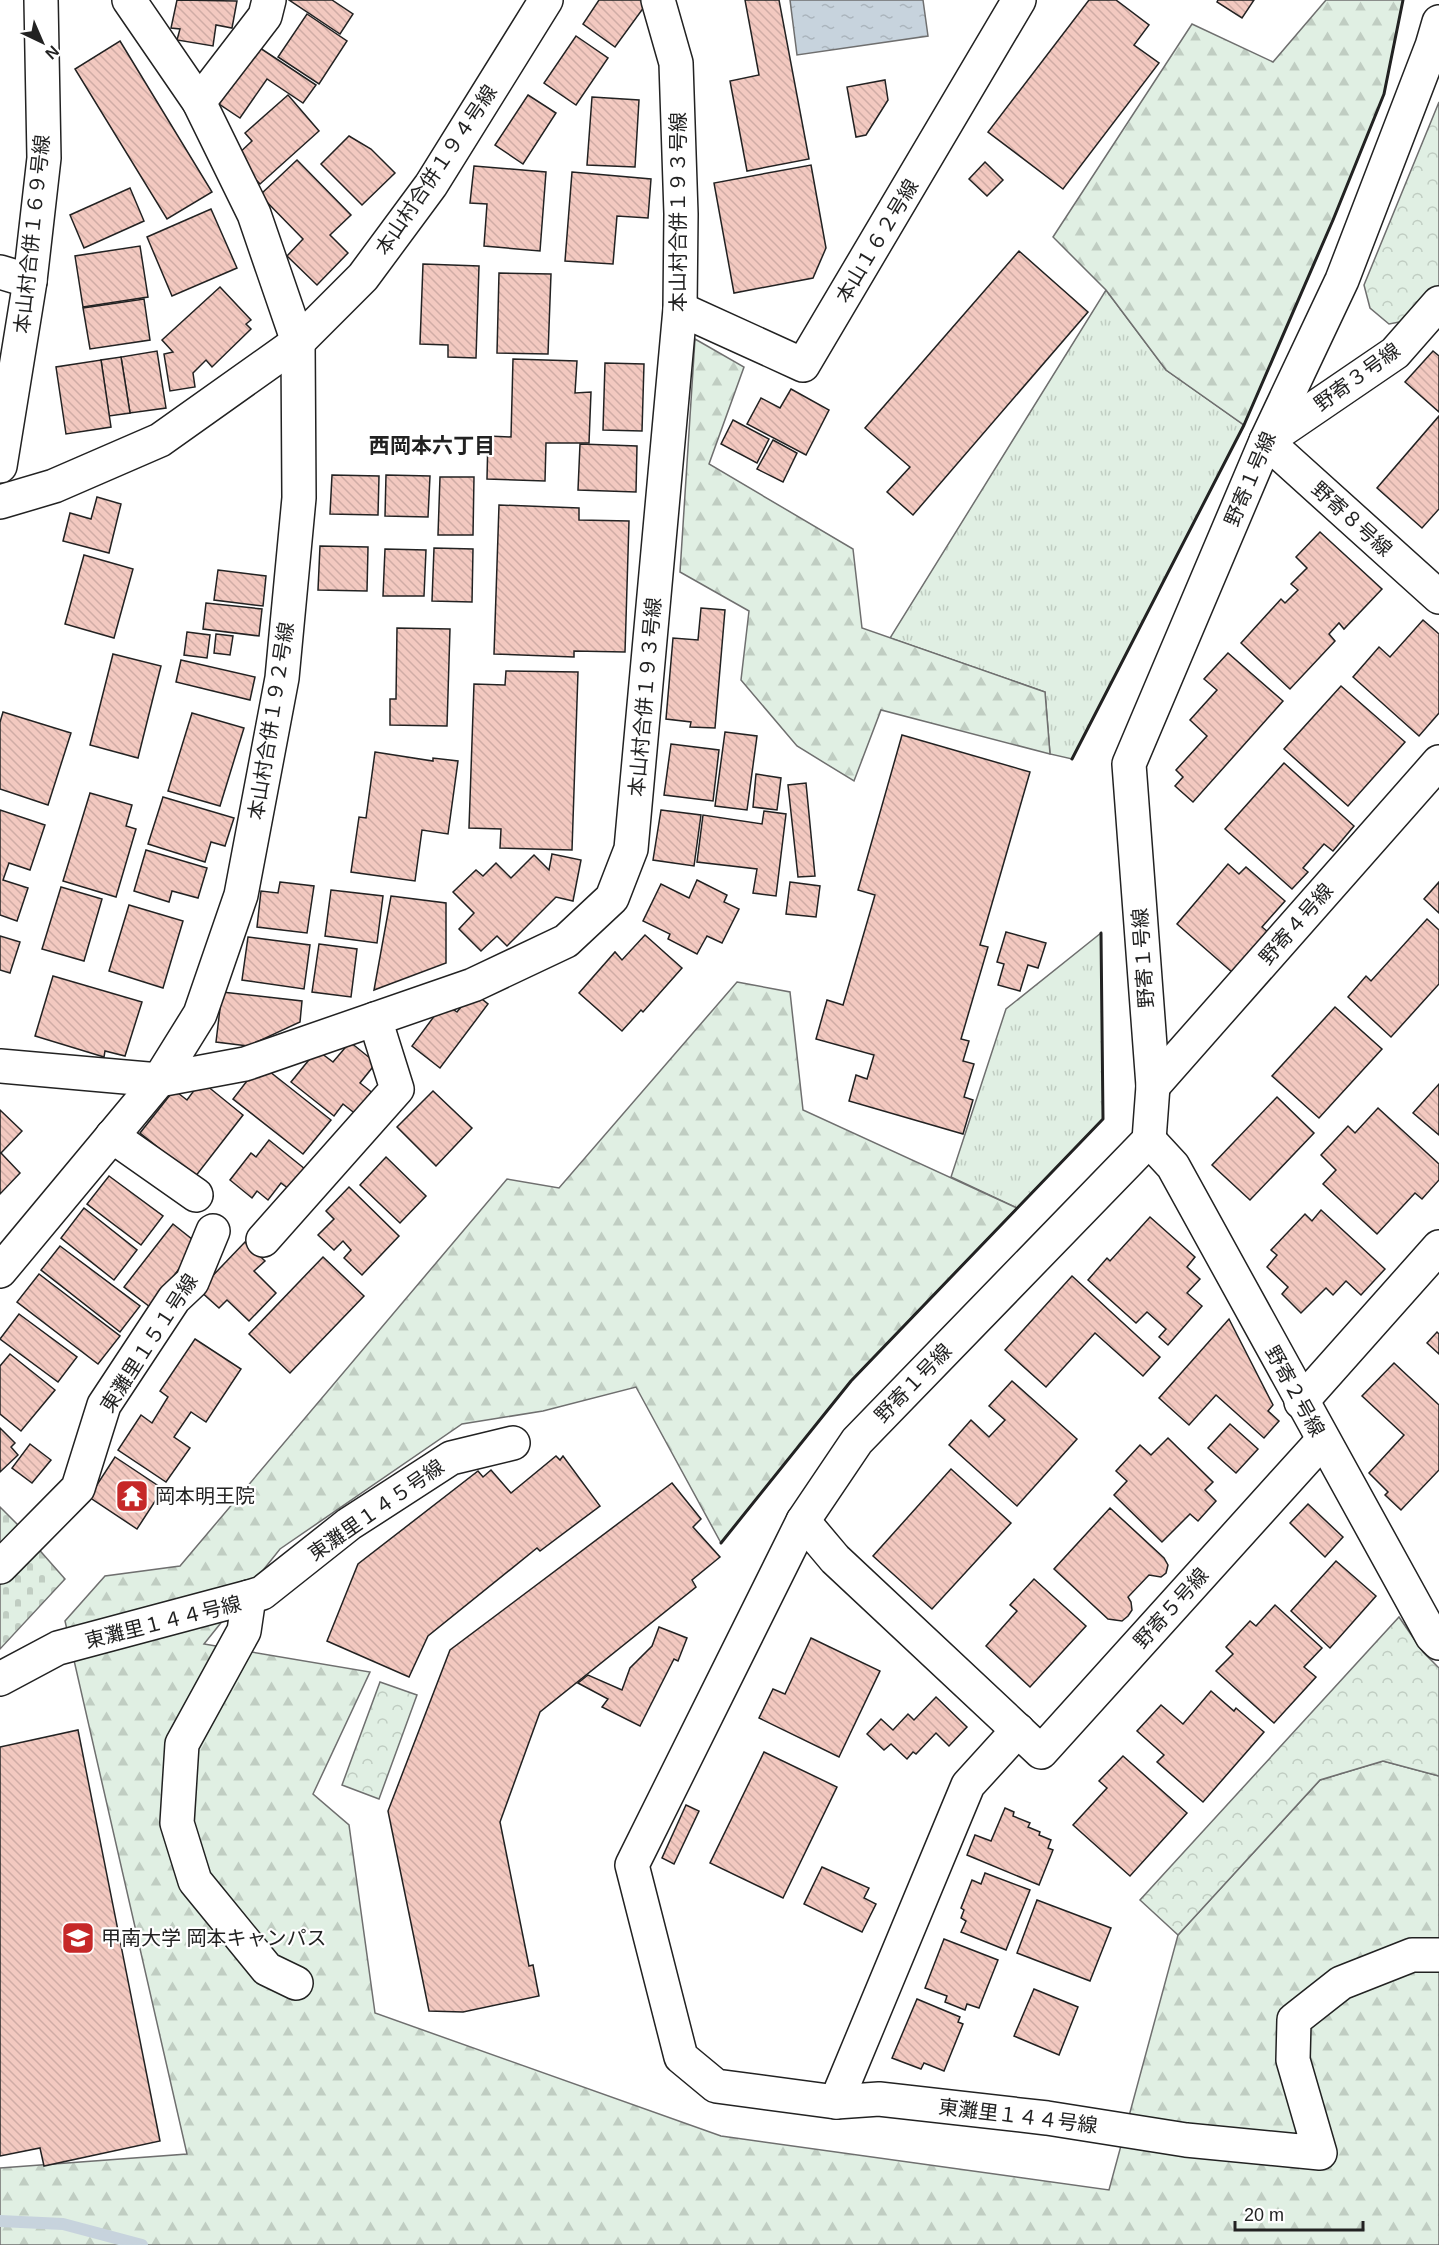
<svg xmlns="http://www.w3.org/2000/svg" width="1439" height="2245" viewBox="0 0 1439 2245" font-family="Helvetica,'Noto Sans JP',sans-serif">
  <defs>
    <pattern id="grass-tufts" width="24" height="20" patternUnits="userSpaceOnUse" patternTransform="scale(1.5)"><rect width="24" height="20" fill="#e0efe3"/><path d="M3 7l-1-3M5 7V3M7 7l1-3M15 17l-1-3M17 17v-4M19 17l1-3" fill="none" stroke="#c0cdc2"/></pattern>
    <pattern id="forest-firs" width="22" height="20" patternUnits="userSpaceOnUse" patternTransform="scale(1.5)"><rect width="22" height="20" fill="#e0efe3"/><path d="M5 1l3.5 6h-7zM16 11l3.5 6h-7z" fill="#c0cdc2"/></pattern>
    <pattern id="cemetery-stones" width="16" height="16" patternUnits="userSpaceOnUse" patternTransform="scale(1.5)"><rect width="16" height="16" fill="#e0efe3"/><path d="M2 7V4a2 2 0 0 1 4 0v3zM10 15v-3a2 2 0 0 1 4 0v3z" fill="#c0cdc2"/></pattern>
    <pattern id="park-crowns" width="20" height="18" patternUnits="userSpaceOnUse" patternTransform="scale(1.5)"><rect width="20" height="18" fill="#e0efe3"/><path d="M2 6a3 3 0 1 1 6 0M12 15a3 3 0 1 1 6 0" fill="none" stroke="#c0cdc2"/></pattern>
    <pattern id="water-ripples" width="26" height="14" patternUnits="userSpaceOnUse" patternTransform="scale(1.5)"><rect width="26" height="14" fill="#c7d3dd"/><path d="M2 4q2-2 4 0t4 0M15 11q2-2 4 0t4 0" fill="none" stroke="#abb5bd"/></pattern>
    <pattern id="building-back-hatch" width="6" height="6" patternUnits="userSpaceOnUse" patternTransform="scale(1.5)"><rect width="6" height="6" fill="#f3c9c0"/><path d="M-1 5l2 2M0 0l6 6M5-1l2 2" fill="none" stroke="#d0aca5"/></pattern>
  </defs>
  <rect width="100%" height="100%" fill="#fff"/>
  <g fill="url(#grass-tufts)" stroke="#6f6f6f" stroke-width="1.5">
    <path d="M1106 290 1166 370 1244 425 1072 759 1050 754 1045 692 890 638Z"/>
    <path d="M1101 933 1103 1119 1017 1208 951 1177 1006 1009Z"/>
  </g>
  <g fill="url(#forest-firs)" stroke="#6f6f6f" stroke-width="1.5">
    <path d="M1326 0H1403L1384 94 1333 220 1244 425 1166 370 1106 290 1053 237 1192 24 1273 62Z"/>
    <path d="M695 339 744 367 709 464 853 549 862 628 1045 692 1050 754 881 710 854 781 797 746 741 680 749 611 680 572Z"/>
    <path d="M737 982 790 992 803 1110 1017 1208 851 1381 721 1543 636 1387 543 1411 462 1424 280 1549 204 1644 370 1672 313 1794 349 1825 375 2013 721 2136 1109 2190 1178 1935 1320 1780 1383 1761 1439 1776V2245H0V2168L187 2154 65 1621 105 1576 180 1566 507 1179 559 1188Z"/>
  </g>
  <g fill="url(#cemetery-stones)" stroke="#6f6f6f" stroke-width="1.5">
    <path d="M0 1507 22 1529 0 1553Z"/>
    <path d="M35 1545 65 1579 0 1649V1583Z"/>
  </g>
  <g fill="url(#park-crowns)" stroke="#6f6f6f" stroke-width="1.5">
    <path d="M1439 102V287L1410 320 1389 324 1370 308 1364 285Z"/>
    <path d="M1399 1617 1423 1652 1439 1668V1776L1383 1761 1320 1780 1178 1935 1140 1900Z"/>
    <path d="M380 1682 417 1695 379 1799 342 1785Z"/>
  </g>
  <path fill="url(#water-ripples)" stroke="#6f6f6f" stroke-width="1.5" d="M790 0H923L928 36 797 55Z"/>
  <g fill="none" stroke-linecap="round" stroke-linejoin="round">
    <path stroke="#c7d3dd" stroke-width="12" d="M0 2221 63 2224 142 2245"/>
  </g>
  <g fill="url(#building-back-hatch)" stroke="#222" stroke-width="1.5">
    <path d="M177 0 237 1 232 28 216 25 213 46 177 40 180 29 171 28Z"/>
    <path d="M289 0H332L353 14 340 34Z"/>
    <path d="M599 0H642L647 3 615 47 583 24Z"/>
    <path d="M745 0H779L809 159 747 171 730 81 759 75Z"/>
    <path d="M1089 0H1116L1149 25 1134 45 1159 63 1063 189 988 132Z"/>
    <path d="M1218 0H1254L1242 18 1217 2Z"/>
    <path d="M307 14 347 41 319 84 278 57Z"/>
    <path d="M576 36 608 58 576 105 544 83Z"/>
    <path d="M120 41 212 192 167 219 75 69Z"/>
    <path d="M257 46 316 85 303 103 267 79 240 118 219 104Z"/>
    <path d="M885 80 888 100 866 135 856 137 847 87Z"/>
    <path d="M288 95 319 131 260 184 235 157 252 141 245 133Z"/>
    <path d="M528 95 556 113 523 164 495 145Z"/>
    <path d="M592 97 639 100 635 167 587 165Z"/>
    <path d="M349 136 371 149 395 173 362 205 321 164Z"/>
    <path d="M297 160 351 215 330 235 348 253 317 285 287 256 303 239 260 195Z"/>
    <path d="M985 162 1003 180 987 196 969 179Z"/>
    <path d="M811 165 826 248 813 278 734 293 714 183Z"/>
    <path d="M474 166 546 172 540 251 484 246 487 204 470 203Z"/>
    <path d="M572 172 651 179 648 218 617 216 613 264 565 261Z"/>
    <path d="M130 188 144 221 84 248 70 215Z"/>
    <path d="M211 209 237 268 172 296 147 237Z"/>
    <path d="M140 246 148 297 83 307 75 256Z"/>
    <path d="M1019 251 1088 312 913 515 887 492 910 467 865 428Z"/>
    <path d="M423 264 479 266 476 358 448 357V345L420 344Z"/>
    <path d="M499 273 551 274 548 354 497 353Z"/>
    <path d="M220 287 251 320 246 324 251 329 212 367 206 360 193 373 195 387 170 391 164 354 173 352 162 340Z"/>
    <path d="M144 299 150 340 90 349 83 308Z"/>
    <path d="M157 351 166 408 130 413 121 357Z"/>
    <path d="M1433 351 1439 356V412L1405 382Z"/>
    <path d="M121 357 130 413 109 416 101 360Z"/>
    <path d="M513 359 577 361 575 393 591 392 589 443H546L545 481 487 479 488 436 511 437Z"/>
    <path d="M101 360 111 427 66 434 56 367Z"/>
    <path d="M605 363 644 364 642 431 603 430Z"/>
    <path d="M791 389 829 410 806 455 747 424 761 398 780 408Z"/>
    <path d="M1439 416V509L1422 528 1377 488Z"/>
    <path d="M733 420 769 439 757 463 721 444Z"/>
    <path d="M773 440 797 453 783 482 757 469Z"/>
    <path d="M580 444 637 446 636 492 578 490Z"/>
    <path d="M332 475 379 476 378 515 330 514Z"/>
    <path d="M386 475 430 476 428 517 385 516Z"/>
    <path d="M440 477H474L473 535H438Z"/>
    <path d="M97 497 121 504 109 553 63 541 70 513 91 519Z"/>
    <path d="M499 505 579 508V520L629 521 625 652 574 651V657L494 654Z"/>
    <path d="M1320 532 1382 589 1344 629 1339 623 1329 634 1335 641 1290 689 1241 643 1281 599 1285 603 1298 590 1291 584 1307 568 1296 557Z"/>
    <path d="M320 546 368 547 367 591 318 590Z"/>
    <path d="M434 548 473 549 472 602 432 601Z"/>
    <path d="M385 549 426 550 424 596H383Z"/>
    <path d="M84 555 133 569 114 638 65 624Z"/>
    <path d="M218 570 266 576 263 606 214 600Z"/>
    <path d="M206 603 262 609 259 636 203 629Z"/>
    <path d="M701 608 725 610 715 728 690 727 691 722 666 719 673 638 698 640Z"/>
    <path d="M1423 620 1439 634V713L1419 736 1353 677 1379 647 1390 657Z"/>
    <path d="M397 628 450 629 447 726 390 725V699H396Z"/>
    <path d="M187 632 210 635 207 658 184 655Z"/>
    <path d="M216 634 233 636 230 655 214 653Z"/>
    <path d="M1228 653 1283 701 1193 802 1175 786 1183 777 1176 770 1207 736 1190 720 1217 690 1204 679Z"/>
    <path d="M113 654 161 666 138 758 90 745Z"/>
    <path d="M181 660 255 677 250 700 176 682Z"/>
    <path d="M506 671 578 672 572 850 500 848 501 829 469 828 474 684 505 685Z"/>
    <path d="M1341 686 1405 742 1348 806 1284 749Z"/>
    <path d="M3 712 71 733 48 805 0 789V722Z"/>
    <path d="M192 713 244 728 220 806 168 791Z"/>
    <path d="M725 732 757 736 747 810 715 806Z"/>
    <path d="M902 735 1030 772 980 945 988 947 961 1039 969 1041 963 1061 974 1064 964 1097 973 1100 963 1134 849 1101 856 1075 867 1079 874 1055 816 1039 827 1000 843 1005 875 895 858 890Z"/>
    <path d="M671 744 719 750 713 801 664 795Z"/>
    <path d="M375 752 433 761V758L458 761 448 834 422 830 415 881 351 872 359 817 366 818Z"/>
    <path d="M1284 763 1354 826 1333 851 1324 844 1303 868 1308 872 1292 889 1225 829Z"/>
    <path d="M756 774 781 778 777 810 753 807Z"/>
    <path d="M806 783 815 876 798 877 788 785Z"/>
    <path d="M90 793 132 805 126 826 136 829 116 897 63 881Z"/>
    <path d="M163 797 234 818 225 846 211 842 205 862 148 844Z"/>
    <path d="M0 810 45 825 30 870 9 863 3 880 28 888 17 921 0 915Z"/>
    <path d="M661 810 701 815 694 866 653 860Z"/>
    <path d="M764 811 786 814 776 896 753 893 757 869 697 862 703 815 762 824Z"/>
    <path d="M146 850 207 868 198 898 172 891 169 902 134 891Z"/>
    <path d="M552 854 581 860 573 901 556 897 507 946 497 936 481 951 459 929 474 913 453 892 476 870 483 876 496 863 511 878 534 855 549 870Z"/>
    <path d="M1228 864 1239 874 1246 867 1285 901 1262 927 1268 932 1233 973 1177 924Z"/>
    <path d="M697 880 727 895 724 902 739 909 722 943 707 936 697 954 668 939 670 934 643 921 661 884 689 898Z"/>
    <path d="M280 882 314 886 307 933 257 927 261 891 278 893Z"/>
    <path d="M790 882 820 886 816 917 786 914Z"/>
    <path d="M1439 882V913L1424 899Z"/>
    <path d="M61 887 102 899 84 961 42 949Z"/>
    <path d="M331 890 383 896 377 943 325 936Z"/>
    <path d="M391 896 446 903V963L374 990Z"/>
    <path d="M129 905 183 921 163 988 109 971Z"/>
    <path d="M1427 919 1439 930V984L1391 1037 1348 997 1366 976 1371 981Z"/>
    <path d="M1006 932 1046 943 1038 968 1028 965 1020 991 998 985 1004 964 997 962Z"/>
    <path d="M645 935 682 968 643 1012 641 1010 622 1031 579 993 615 952 622 960Z"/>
    <path d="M0 936 20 942 10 973 0 970Z"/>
    <path d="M248 937 310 945 304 989 242 980Z"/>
    <path d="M319 944 357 949 351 997 312 992Z"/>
    <path d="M53 976 142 1002 125 1056 105 1051 104 1057 35 1036Z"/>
    <path d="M222 992 302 1001 300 1022 248 1046 216 1042Z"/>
    <path d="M473 992 488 1004 440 1068 412 1046 444 1003 457 1012Z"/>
    <path d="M1335 1007 1382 1049 1319 1118 1272 1076Z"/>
    <path d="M350 1042 376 1063 360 1083 374 1094 357 1115 343 1104 334 1116 291 1082 317 1050 333 1062Z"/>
    <path d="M260 1064 331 1120 303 1154 233 1099Z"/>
    <path d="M201 1081 243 1115 195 1177 140 1133 174 1090 187 1100Z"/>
    <path d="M1439 1084V1135L1413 1113Z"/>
    <path d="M433 1091 472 1128 436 1166 397 1127Z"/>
    <path d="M1277 1097 1314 1133 1250 1200 1212 1165Z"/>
    <path d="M1378 1108 1439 1164V1180L1422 1199 1415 1193 1377 1234 1323 1184 1336 1170 1321 1155 1348 1126 1355 1133Z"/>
    <path d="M0 1110 22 1131 1 1153 20 1173 0 1194Z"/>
    <path d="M269 1140 305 1169 289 1189 281 1183 268 1200 257 1191 252 1198 230 1180 251 1153 256 1157Z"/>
    <path d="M386 1157 426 1196 400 1223 360 1185Z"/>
    <path d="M109 1176 163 1216 141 1245 87 1204Z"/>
    <path d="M349 1187 399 1236 362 1275 344 1258 351 1250 343 1241 334 1250 318 1235 334 1219 326 1211Z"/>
    <path d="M84 1208 137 1250 114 1280 61 1238Z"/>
    <path d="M1321 1210 1385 1269 1361 1295 1346 1281 1333 1295 1326 1288 1301 1313 1282 1294 1288 1287 1267 1267 1277 1255 1271 1250 1305 1214 1312 1221Z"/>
    <path d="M1150 1217 1195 1257 1187 1267 1200 1279 1187 1293 1202 1306 1168 1345 1159 1337 1166 1329 1147 1312 1136 1323 1088 1280 1107 1258 1110 1261Z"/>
    <path d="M173 1224 198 1244 150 1307 124 1287Z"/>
    <path d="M245 1242 265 1261 254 1271 276 1293 249 1321 227 1300 219 1308 199 1290Z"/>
    <path d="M60 1246 140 1306 120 1332 41 1270Z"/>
    <path d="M323 1257 364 1296 290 1373 249 1334Z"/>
    <path d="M39 1274 120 1336 98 1364 17 1302Z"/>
    <path d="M1072 1276 1160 1357 1143 1376 1095 1333 1046 1387 1005 1350Z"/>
    <path d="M19 1314 77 1357 58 1382 0 1339Z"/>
    <path d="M1229 1319 1273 1405 1268 1411 1279 1421 1264 1438 1216 1395 1189 1425 1159 1398Z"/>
    <path d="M1437 1332 1439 1334V1354L1427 1343Z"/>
    <path d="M195 1339 241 1369 206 1422 191 1412 174 1437 190 1448 166 1482 118 1450 141 1415 152 1423 168 1397 160 1391Z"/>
    <path d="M10 1354 55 1390 21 1431 0 1414V1366Z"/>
    <path d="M1394 1363 1439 1405V1470L1401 1510 1385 1495 1388 1492 1369 1473 1404 1435 1362 1396Z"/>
    <path d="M1012 1381 1077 1439 1017 1506 949 1445 971 1420 989 1437 1005 1420 989 1406Z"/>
    <path d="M1230 1424 1258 1449 1236 1473 1208 1448Z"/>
    <path d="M0 1428 15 1443 11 1447 18 1455 0 1472Z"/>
    <path d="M1168 1438 1213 1482 1205 1490 1216 1501 1198 1521 1190 1514 1162 1542 1114 1495 1127 1481 1116 1471 1140 1445 1151 1455Z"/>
    <path d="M30 1444 51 1460 32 1483 12 1468Z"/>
    <path d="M556 1456 560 1460 563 1456 600 1506 540 1551 537 1548 428 1636 409 1677 327 1641 358 1564 478 1471 483 1477 491 1470 511 1493Z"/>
    <path d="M115 1457 163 1489 137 1529 89 1497Z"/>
    <path d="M951 1469 1011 1523 932 1609 873 1556Z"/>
    <path d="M672 1483 701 1519 693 1527 720 1557 692 1580 696 1587 540 1712 500 1822 529 1966 533 1965 539 1996 463 2012 429 2011 388 1811 450 1650Z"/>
    <path d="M1308 1504 1343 1537 1325 1557 1290 1523Z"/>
    <path d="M1110 1508 1164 1558 1168 1565 1166 1573 1161 1577 1149 1575 1128 1597 1131 1602 1132 1610 1128 1616 1122 1621 1108 1619 1054 1569Z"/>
    <path d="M1336 1561 1376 1596 1330 1648 1291 1611Z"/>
    <path d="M1034 1579 1086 1626 1030 1687 986 1646 1017 1611 1010 1605Z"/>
    <path d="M1275 1605 1322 1648 1304 1667 1316 1677 1274 1723 1216 1671 1233 1654 1226 1647 1250 1621 1256 1626Z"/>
    <path d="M659 1627 687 1638 678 1661 674 1659 640 1726 602 1707 608 1699 578 1683 588 1675 622 1690 630 1668 652 1646Z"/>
    <path d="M811 1638 880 1671 839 1757 759 1718 773 1689 785 1694Z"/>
    <path d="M1211 1691 1234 1711 1236 1708 1264 1732 1203 1802 1157 1762 1164 1755 1137 1731 1161 1705 1183 1724Z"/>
    <path d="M936 1697 967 1727 949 1746 936 1733 916 1754 913 1752 907 1759 891 1744 884 1750 867 1734 881 1719 893 1730 908 1714 914 1720Z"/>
    <path d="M78 1730 160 2141 44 2166 40 2148 0 2156V1747Z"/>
    <path d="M764 1752 837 1787 783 1898 710 1863Z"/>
    <path d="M1123 1756 1187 1813 1130 1876 1073 1825 1107 1788 1099 1781Z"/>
    <path d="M686 1805 699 1811 674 1864 662 1858Z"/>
    <path d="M1005 1808 1014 1812 1013 1816 1030 1823 1028 1827 1040 1832 1039 1835 1051 1840 1048 1848 1053 1850 1039 1885 967 1855 975 1835 991 1841Z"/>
    <path d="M822 1867 869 1888 864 1898 876 1904 862 1932 804 1904Z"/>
    <path d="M985 1873 1030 1890 1006 1950 961 1932 966 1921 961 1918 964 1910 961 1908 972 1880 981 1884Z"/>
    <path d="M1037 1900 1111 1928 1090 1981 1017 1953Z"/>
    <path d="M944 1939 998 1960 979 2008 967 2004 965 2010 945 2002 947 1996 925 1988Z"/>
    <path d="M1034 1989 1078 2007 1059 2055 1014 2036Z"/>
    <path d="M917 1999 960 2017 958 2022 963 2024 944 2071 924 2063 921 2069 892 2058Z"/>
  </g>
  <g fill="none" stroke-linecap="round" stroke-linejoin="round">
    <defs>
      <g id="minor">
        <path d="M1439 22 1432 46 1342 280 1266 441 1129 764 1153 1086 1149 1140 857 1441 803 1521 632 1865 681 2057 716 2086 836 2102 879 2099 1047 2118 1186 2140 1320 2153 1293 2060 1294 2020 1341 1983 1412 1955H1439"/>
        <path d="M199 102 265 16 269 0"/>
        <path d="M0 272 30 281"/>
        <path d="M1439 303 1395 353 1266 441 1439 597"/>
        <path d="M680 309 803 365 1019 0"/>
        <path d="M0 466 30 281 44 158 41 0"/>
        <path d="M0 502 54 486 160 440 298 342 363 277 431 185 546 0"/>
        <path d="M0 1066 159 1080 245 1064 473 985 566 941 612 898 631 849 680 309 681 214 676 63 658 0"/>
        <path d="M1153 1086 1439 762"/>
        <path d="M112 1136 196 1195"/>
        <path d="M1149 1140 1173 1166 1432 1636 1439 1643"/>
        <path d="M263 1240 397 1089 375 1019"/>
        <path d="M0 1271 159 1080 200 1014 241 895 282 678 299 498 298 342 254 214 199 102 129 0"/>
        <path d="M1301 1402 1439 1247"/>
        <path d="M803 1521 835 1559 1041 1752 1323 1440"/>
        <path d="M0 1567 78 1488 104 1405 174 1299 192 1282 213 1231"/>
        <path d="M249 1597 262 1593 349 1524 451 1458 513 1443"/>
        <path d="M0 1679 58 1648 249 1597 244 1631 182 1744 177 1823 195 1881 267 1969 296 1983"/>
        <path d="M836 2102 968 1785 1018 1730"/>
      </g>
    </defs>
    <use href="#minor" stroke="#222" stroke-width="36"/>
    <use href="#minor" stroke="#fff" stroke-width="33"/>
    <g stroke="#222" stroke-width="3">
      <path d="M1072 759 1244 425 1333 220 1384 94 1403 0"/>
      <path d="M721 1543 851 1381 1103 1119 1101 933"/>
    </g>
  </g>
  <defs>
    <symbol id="temple-square" viewBox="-11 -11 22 22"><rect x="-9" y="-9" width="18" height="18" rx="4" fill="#c62828" stroke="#fff"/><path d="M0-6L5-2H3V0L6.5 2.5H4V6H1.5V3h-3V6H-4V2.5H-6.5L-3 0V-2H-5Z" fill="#fff"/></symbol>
    <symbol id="university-square" viewBox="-11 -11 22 22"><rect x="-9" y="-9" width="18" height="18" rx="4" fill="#c62828" stroke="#fff"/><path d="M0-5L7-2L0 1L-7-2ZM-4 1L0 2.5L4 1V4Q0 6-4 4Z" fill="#fff"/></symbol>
  </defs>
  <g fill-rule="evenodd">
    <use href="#temple-square" x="113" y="1477" width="38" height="38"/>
    <use href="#university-square" x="59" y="1919" width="38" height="38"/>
  </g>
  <g text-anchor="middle" stroke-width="4.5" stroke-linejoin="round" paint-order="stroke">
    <g font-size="20" fill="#222" stroke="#fff">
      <text transform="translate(436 170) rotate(-56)" y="7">本山村合併１９４号線</text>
      <text transform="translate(678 212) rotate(-90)" y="7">本山村合併１９３号線</text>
      <text transform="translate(32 234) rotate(-84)" y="7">本山村合併１６９号線</text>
      <text transform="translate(877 241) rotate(-59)" y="7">本山１６２号線</text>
      <text transform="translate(1357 377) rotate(-36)" y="7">野寄３号線</text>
      <text transform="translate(1250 479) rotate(-67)" y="7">野寄１号線</text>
      <text transform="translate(1352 519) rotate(42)" y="7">野寄８号線</text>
      <text transform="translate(645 697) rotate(-85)" y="7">本山村合併１９３号線</text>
      <text transform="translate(271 721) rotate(-81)" y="7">本山村合併１９２号線</text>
      <text transform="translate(1296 924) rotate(-49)" y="7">野寄４号線</text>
      <text transform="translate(1143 958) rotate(-94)" y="7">野寄１号線</text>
      <text transform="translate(149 1343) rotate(-57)" y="7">東灘里１５１号線</text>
      <text transform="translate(913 1383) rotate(-46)" y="7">野寄１号線</text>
      <text transform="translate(1295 1391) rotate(61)" y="7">野寄２号線</text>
      <text transform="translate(376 1510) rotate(-35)" y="7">東灘里１４５号線</text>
      <text transform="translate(1171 1608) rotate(-48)" y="7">野寄５号線</text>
      <text transform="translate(163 1622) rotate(-14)" y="7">東灘里１４４号線</text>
      <text transform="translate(1018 2116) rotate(7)" y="7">東灘里１４４号線</text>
    </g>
    <g font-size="20" fill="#222" stroke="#fff" text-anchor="start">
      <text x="155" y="1503">岡本明王院</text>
      <text x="101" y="1945">甲南大学 岡本キャンパス</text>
    </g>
    <g font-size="21" font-weight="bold" fill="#222" stroke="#fff">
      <text x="432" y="453">西岡本六丁目</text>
    </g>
  </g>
  <g transform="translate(42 42) rotate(136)" stroke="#ffffff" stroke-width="4.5" paint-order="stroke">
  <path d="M0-4.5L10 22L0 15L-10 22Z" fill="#222222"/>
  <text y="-9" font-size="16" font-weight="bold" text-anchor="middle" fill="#222222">N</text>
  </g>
  <path d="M1235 2221v9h128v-9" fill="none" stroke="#222222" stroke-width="3"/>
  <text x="1244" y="2221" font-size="18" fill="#222222" stroke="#ffffff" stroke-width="4.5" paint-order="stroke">20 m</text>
</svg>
